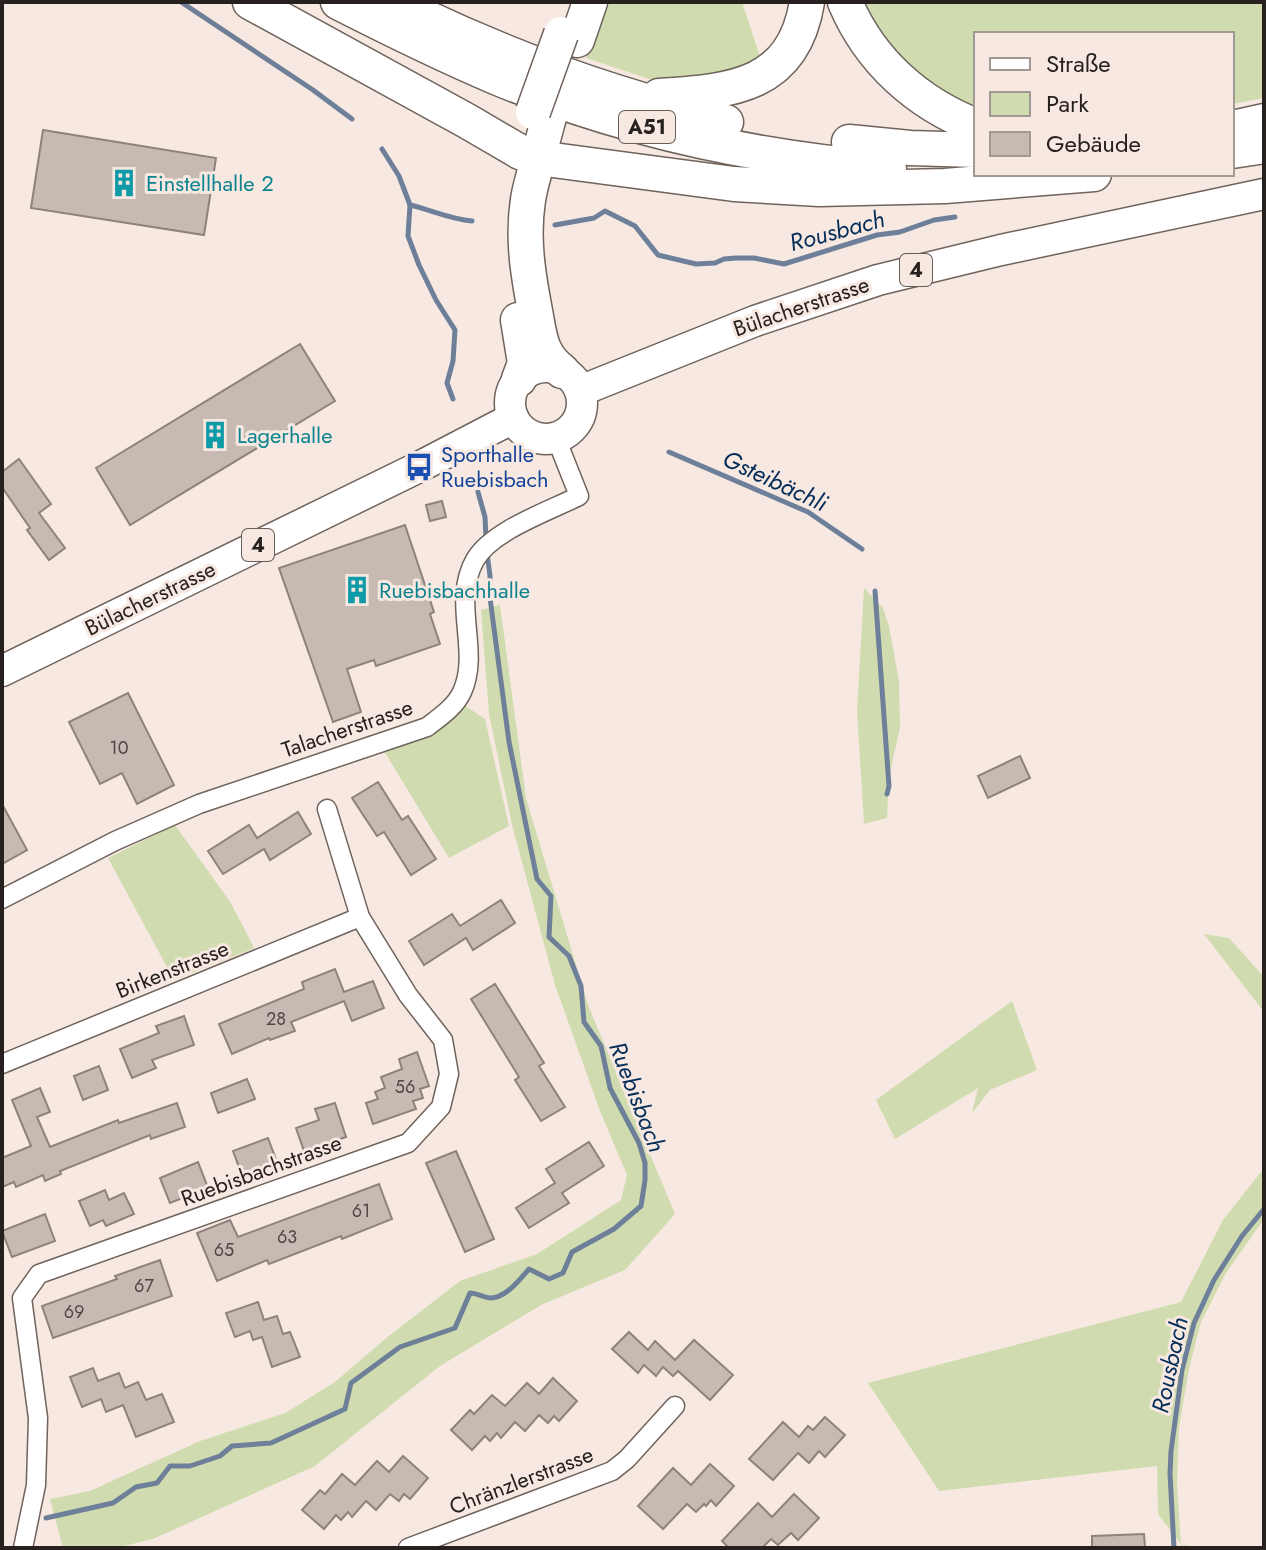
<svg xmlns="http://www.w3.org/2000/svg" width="1266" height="1550" viewBox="0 0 1266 1550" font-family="Jost,sans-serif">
  <rect width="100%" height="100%" fill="#f7e9e1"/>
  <g fill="#d0dcaf">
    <path d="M607 2H742L763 66 661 83 586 58Z"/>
    <path d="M855 2H1264V98L1232 104V34H976V116L927 94Z"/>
    <path d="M864 588 883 608 889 626 899 681 900 728 889 777 887 818 864 824 857 710Z"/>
    <path d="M500 605 526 798 588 1005 675 1214 625 1270 541 1305 440 1366 315 1466 153 1539 116 1548H63L50 1499 90 1491 200 1441 285 1413 335 1382 385 1339 460 1281 537 1254 621 1200 627 1175 600 1111 555 985 512 825 489 714 481 610Z"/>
    <path d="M464 705 485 719 509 826 449 858 384 751C416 739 441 732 464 705Z"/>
    <path d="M175 825 231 903 254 948 174 980 108 858Z"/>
    <path d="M1204 934 1229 938 1264 977V1012Z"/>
    <path d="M1012 1001 1037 1070 990 1090 972 1113 978 1088 895 1139 876 1100Z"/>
    <path d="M1264 1168V1219L1226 1273 1201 1322 1189 1369 1179 1427 1177 1484 1181 1545 1213 1548H1181V1544L1158 1514 1157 1466 939 1491 868 1383 1181 1302 1223 1220Z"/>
  </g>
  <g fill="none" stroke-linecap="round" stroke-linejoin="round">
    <g stroke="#6e8099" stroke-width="5">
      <path d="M181 2 313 90 352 119"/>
      <path d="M382 149 399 176 410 205 408 236 419 265 436 300 455 330 453 361 447 383 453 399"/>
      <path d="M410 205C431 210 450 219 472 221"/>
      <path d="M555 225 594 218 605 211 635 226 658 255 696 264 715 263 724 259 736 258H754L784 264 877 235 900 232 934 220 955 217"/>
      <path d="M669 452 808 512 862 549"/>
      <path d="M478 492 485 517 486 539"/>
      <path d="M875 591 889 786 887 794"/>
      <path d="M46 1518 113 1503 136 1487 157 1483 170 1466H190L220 1456 232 1446 271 1443 345 1409 351 1383 400 1347 455 1328 470 1293C477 1293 482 1297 490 1298 506 1298 519 1280 529 1269L549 1279 563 1273 572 1252 614 1229 641 1206 645 1180V1163L639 1143 610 1088 601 1046 584 1022 581 986 569 956 549 937 551 896 537 879 509 742 490 598V576L487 553"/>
      <path d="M1174 1548 1170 1474 1171 1451 1182 1370 1194 1323 1214 1280 1242 1236 1264 1209"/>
    </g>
  </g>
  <g fill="#c7bab3" stroke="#8f827b" stroke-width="2">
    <path d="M43 130 216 158 204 235 31 208Z"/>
    <path d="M300 344 335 401 130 525 96 468Z"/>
    <path d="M19 459 51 504 39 513 65 548 49 560 27 530 30 528 2 487V472Z"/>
    <path d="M442 501 446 517 430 521 426 505Z"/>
    <path d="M405 525 434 612 430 614 440 644 376 666 374 660 347 669 361 712 333 722 279 568Z"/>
    <path d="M128 693 174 785 137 804 122 773 100 784 69 722Z"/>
    <path d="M1020 756 1030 778 988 798 978 776Z"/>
    <path d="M378 782 402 820 408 816 436 859 411 875 384 832 377 836 352 798Z"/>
    <path d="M2 804 27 850 2 864Z"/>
    <path d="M298 812 311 834 270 860 264 849 223 874 208 851 249 825 257 838Z"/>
    <path d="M501 900 515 923 473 950 466 938 424 965 409 941 452 914 460 926Z"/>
    <path d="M335 969 344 992 373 981 384 1008 352 1021 344 1001 291 1022 295 1031 270 1040 269 1038 232 1054 219 1024 304 989 302 982Z"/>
    <path d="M495 984 544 1063 539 1066 565 1107 541 1121 515 1080 519 1077 471 999Z"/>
    <path d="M184 1016 194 1045 152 1060 156 1068 132 1078 120 1049 159 1033 156 1026Z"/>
    <path d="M417 1052 429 1086 420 1089 423 1098 413 1101 416 1109 373 1124 366 1103 378 1099 375 1092 385 1088 381 1077 402 1069 399 1059Z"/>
    <path d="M99 1066 108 1090 83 1100 74 1076Z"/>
    <path d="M247 1079 255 1099 218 1113 211 1093Z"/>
    <path d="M40 1088 50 1112 37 1117 50 1147 118 1120 119 1123 177 1103 185 1127 151 1139 150 1135 60 1171 61 1174 45 1181 43 1175 16 1187 14 1182 2 1187V1158L31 1146 12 1100Z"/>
    <path d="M335 1103 346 1137 304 1151 296 1128 319 1120 315 1109Z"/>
    <path d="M268 1138 278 1165 243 1178 233 1151Z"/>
    <path d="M589 1142 604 1166 562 1193 569 1203 529 1228 516 1208 555 1183 546 1169Z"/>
    <path d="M456 1151 494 1239 465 1252 426 1163Z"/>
    <path d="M198 1162 208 1188 170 1203 160 1178Z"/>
    <path d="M379 1184 392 1219 342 1239 341 1236 269 1264 267 1260 217 1281 197 1233 230 1220 238 1237Z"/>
    <path d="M105 1190 109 1200 124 1193 134 1214 106 1226 103 1220 90 1226 79 1201Z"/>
    <path d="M45 1214 55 1241 12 1257 2 1231Z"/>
    <path d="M160 1260 172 1296 53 1338 42 1306 117 1279 115 1276Z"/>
    <path d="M258 1302 264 1320 277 1316 283 1334 290 1332 300 1357 272 1367 262 1337 253 1340 250 1331 235 1337 226 1313Z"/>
    <path d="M629 1332 648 1350 655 1341 675 1360 694 1340 733 1375 710 1400 678 1371 673 1376 663 1367 656 1376 644 1365 638 1373 612 1349Z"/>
    <path d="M93 1368 98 1381 119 1373 125 1388 138 1382 146 1400 162 1394 174 1422 136 1437 123 1405 106 1412 101 1399 82 1407 70 1377Z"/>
    <path d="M553 1378 577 1401 559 1421 554 1416 548 1423 539 1415 525 1431 515 1422 501 1438 497 1433 490 1441 485 1436 472 1450 451 1430 470 1410 474 1414 492 1395 505 1406 527 1383 539 1394Z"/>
    <path d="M825 1417 845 1435 825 1457 819 1451 809 1463 798 1453 773 1480 749 1459 783 1422 799 1437 808 1426 813 1430Z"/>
    <path d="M403 1456 428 1478 410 1499 404 1494 399 1501 390 1494 376 1510 366 1501 352 1517 348 1512 341 1520 336 1515 324 1529 302 1510 320 1490 325 1494 342 1474 355 1485 377 1461 389 1472Z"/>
    <path d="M710 1464 734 1486 716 1506 711 1500 706 1506 704 1504 696 1512 687 1504 663 1529 638 1506 673 1468 691 1485Z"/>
    <path d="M794 1494 819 1518 798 1540 791 1533 778 1545 771 1539 762 1548H729L722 1541 758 1503 772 1517Z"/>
    <path d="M1144 1534 1145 1548H1092V1536Z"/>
  </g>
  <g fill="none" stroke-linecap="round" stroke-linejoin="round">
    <defs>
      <g id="minor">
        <path d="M2 899 115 841 199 804 427 727C440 717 455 707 462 692 481 651 451 602 475 560 491 531 549 511 579 496L556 438"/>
        <path d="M2 1064 360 917"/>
        <path d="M23 1548 36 1485 38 1418 22 1298 39 1274 408 1143 441 1107 449 1074 443 1040 408 995 360 917 327 809"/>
        <path d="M408 1548 612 1471 627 1459 675 1406"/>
      </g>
      <g id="primary">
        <circle cx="546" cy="403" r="36"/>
        <path d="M580 391 755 321 878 280 1001 250 1264 194"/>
        <path d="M2 671 419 467 513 418"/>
      </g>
      <g id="motorway">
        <path d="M250 2 467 121 520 152 538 158 549 117"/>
        <path d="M338 2C391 29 444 55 498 78 622 129 755 158 889 169"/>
        <path d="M394 2C501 55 609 95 726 122"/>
        <path d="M845 2C870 61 917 103 976 126"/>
        <path d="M577 40 590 2"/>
        <path d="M659 96C730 91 793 88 807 2"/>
        <path d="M1232 128 1264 121"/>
        <path d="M849 142 910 148 976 150"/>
        <path d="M1232 151 1264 146"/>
        <path d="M518 320 525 363 519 379"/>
        <path d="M562 371C540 354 540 337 535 311 528 274 522 238 528 200 530 186 535 172 538 158L734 184 819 189 945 186 1094 174"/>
      </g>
    </defs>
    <use href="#minor" stroke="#6f635c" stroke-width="21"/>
    <use href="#primary" stroke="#6f635c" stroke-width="33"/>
    <use href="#motorway" stroke="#6f635c" stroke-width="37"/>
    <use href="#minor" stroke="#fff" stroke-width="18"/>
    <use href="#primary" stroke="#fff" stroke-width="30"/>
    <use href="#motorway" stroke="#fff" stroke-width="34"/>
    <defs>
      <path id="motorway-bridge" d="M533 112 561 34"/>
    </defs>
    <use href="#motorway-bridge" stroke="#6f635c" stroke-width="37" stroke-linecap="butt"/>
    <use href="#motorway-bridge" stroke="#fff" stroke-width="34"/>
  </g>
  <defs>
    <symbol id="building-bare" viewBox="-9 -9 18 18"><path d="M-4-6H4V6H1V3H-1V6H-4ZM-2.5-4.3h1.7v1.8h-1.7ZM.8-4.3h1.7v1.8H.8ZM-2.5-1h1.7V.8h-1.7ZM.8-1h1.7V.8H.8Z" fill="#0f9aa8" stroke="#f7e9e1" stroke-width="2.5" paint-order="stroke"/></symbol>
    <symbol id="bus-bare" viewBox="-9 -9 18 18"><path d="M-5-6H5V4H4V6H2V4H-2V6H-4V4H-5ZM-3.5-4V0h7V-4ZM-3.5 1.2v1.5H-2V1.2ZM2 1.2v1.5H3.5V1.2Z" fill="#1a4fb4" stroke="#f7e9e1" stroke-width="2.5" paint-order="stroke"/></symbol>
  </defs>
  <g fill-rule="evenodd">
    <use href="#building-bare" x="104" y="163" width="40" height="40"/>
    <use href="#building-bare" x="195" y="415" width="40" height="40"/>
    <use href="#bus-bare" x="399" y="447" width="40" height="40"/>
    <use href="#building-bare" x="337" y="570" width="40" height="40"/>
  </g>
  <g text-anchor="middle" stroke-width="6" stroke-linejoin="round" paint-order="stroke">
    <g font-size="18" fill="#4e4743">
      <text x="119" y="754">10</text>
      <text x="276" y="1025">28</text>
      <text x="405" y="1093">56</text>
      <text x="361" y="1217">61</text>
      <text x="287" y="1243">63</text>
      <text x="224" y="1256">65</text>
      <text x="144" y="1292">67</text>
      <text x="74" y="1318">69</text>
    </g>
    <g fill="#f7e9e1" stroke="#655d58" stroke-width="2">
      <rect x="619" y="111" width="56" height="32" rx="6"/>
      <rect x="900" y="254" width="32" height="32" rx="6"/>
      <rect x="242" y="529" width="32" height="32" rx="6"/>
    </g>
    <g font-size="20" font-weight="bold" fill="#26211e">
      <text x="647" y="134">A51</text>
      <text x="916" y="277">4</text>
      <text x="258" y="552">4</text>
    </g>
    <g font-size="22" fill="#0d838f" stroke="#f7e9e1" text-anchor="start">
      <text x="146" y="191">Einstellhalle 2</text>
      <text x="237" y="443">Lagerhalle</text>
      <text x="379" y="598">Ruebisbachhalle</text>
    </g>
    <g font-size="22" fill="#26211e" stroke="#f7e9e1">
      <text transform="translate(801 306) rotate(-19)" y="8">Bülacherstrasse</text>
      <text transform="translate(150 598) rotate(-26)" y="8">Bülacherstrasse</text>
      <text transform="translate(347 728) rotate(-19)" y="8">Talacherstrasse</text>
      <text transform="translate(172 969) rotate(-22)" y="8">Birkenstrasse</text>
      <text transform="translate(261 1170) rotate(-20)" y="8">Ruebisbachstrasse</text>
      <text transform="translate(521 1480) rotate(-21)" y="8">Chränzlerstrasse</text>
    </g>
    <g font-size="22" fill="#164399" stroke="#f7e9e1" text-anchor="start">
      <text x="441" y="462">Sporthalle<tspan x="441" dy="25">Ruebisbach</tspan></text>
    </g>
    <g font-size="24" font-style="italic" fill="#042d5a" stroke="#f7e9e1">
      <text transform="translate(837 231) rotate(-15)" y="8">Rousbach</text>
      <text transform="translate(775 481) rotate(25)" y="8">Gsteibächli</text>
      <text transform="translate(637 1097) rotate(69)" y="8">Ruebisbach</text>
      <text transform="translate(1170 1365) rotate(-78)" y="8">Rousbach</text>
    </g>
  </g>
  <rect width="1266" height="1550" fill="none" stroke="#26211e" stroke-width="8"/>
  <rect x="974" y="32" width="260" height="144" fill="#f7e9e1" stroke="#a39993" stroke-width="2"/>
  <rect x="990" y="58" width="40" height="12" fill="#ffffff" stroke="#a39993" stroke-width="2"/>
  <text x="1046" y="72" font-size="24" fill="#26211e">Straße</text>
  <rect x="990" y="92" width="40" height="24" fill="#d0dcaf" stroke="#a39993" stroke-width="2"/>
  <text x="1046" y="112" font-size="24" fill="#26211e">Park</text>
  <rect x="990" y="132" width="40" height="24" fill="#c7bab3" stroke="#a39993" stroke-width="2"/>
  <text x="1046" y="152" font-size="24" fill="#26211e">Gebäude</text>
</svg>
